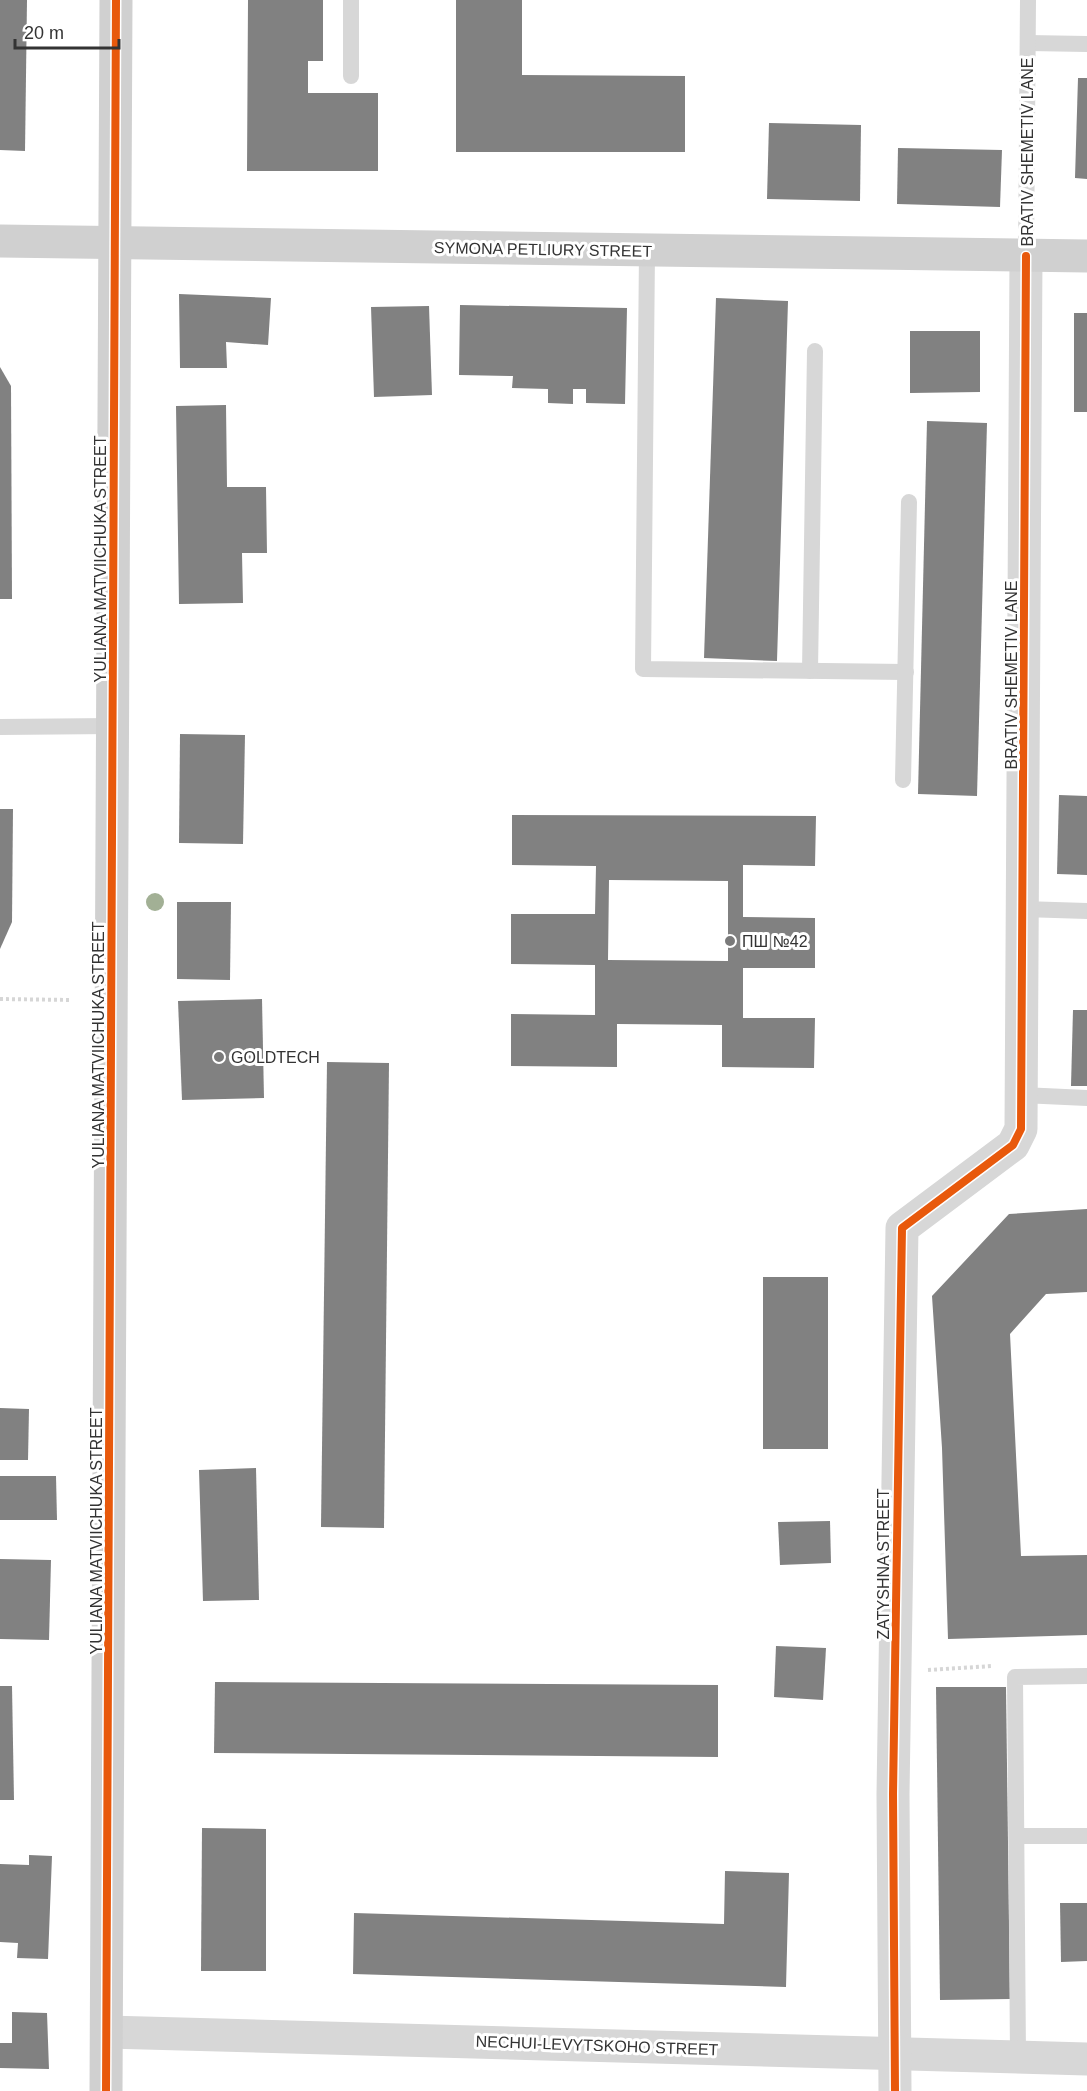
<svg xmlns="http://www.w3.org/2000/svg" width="1087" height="2091" viewBox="0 0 1087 2091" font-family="Arial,sans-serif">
  <rect width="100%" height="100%" fill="#fff"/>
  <g fill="#818181" fill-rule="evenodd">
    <path d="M0 0H27L25 151 0 150Z"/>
    <path d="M248 0H323V61H308V93H378V171H247Z"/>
    <path d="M456 0H522V75L685 76V152H456Z"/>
    <path d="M1078 78H1087V179L1075 178Z"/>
    <path d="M769 123 861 125 860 201 767 199Z"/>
    <path d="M898 148 1002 150 1000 207 897 204Z"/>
    <path d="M179 294 271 298 268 345 226 342 227 368H180Z"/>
    <path d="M716 298 788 301 777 661 704 658Z"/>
    <path d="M460 305 627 308 625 404 586 403V389H573V404L548 403V389L512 388 513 376 459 375Z"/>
    <path d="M429 306 432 395 374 397 371 307Z"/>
    <rect x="1074" y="313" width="13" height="99"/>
    <path d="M910 331H980V392L910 393Z"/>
    <path d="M0 367 11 386 12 599H0Z"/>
    <path d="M226 405 227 487H266L267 553H242L243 603 179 604 176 406Z"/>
    <path d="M927 421 987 423 977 796 918 794Z"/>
    <path d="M180 734 245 735 243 844 179 843Z"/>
    <path d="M1059 795 1087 796V875L1057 874Z"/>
    <path d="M0 809H13L12 922 0 949Z"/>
    <path d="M512 815 816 816 815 866 743 865V917L815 918V968H743V1018H815L814 1068 722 1067V1025L617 1024V1067L511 1066V1014L595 1015V965L511 964V914H595L596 866 512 865ZM609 880 728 881V961L608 960Z"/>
    <path d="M177 902H231L230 980 177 979Z"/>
    <path d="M262 999 264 1098 182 1100 178 1001Z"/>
    <path d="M1073 1010H1087V1086H1071Z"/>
    <path d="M327 1062 389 1063 384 1528 321 1527Z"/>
    <path d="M1087 1209V1292L1046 1294 1010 1334 1021 1556 1087 1555V1635L948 1639 942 1448 932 1296 1009 1214Z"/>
    <rect x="763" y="1277" width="65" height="172"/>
    <path d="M0 1408 29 1409 28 1460H0Z"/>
    <path d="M256 1468 259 1600 203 1601 199 1470Z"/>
    <path d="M0 1476H56L57 1520H0Z"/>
    <path d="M830 1521 831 1563 780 1565 778 1522Z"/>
    <path d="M0 1559 51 1560 49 1640 0 1639Z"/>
    <path d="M776 1646 826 1648 823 1700 774 1697Z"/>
    <path d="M215 1682 718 1685V1757L214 1753Z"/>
    <path d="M0 1686H12L14 1800H0Z"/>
    <path d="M936 1687H1006L1010 1999 940 2000Z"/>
    <path d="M202 1828 266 1829V1971H201Z"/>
    <path d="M29 1855 52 1856 48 1959 17 1958 18 1943 0 1942V1864L29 1865Z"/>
    <path d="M725 1871 789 1873 786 1987 353 1974 354 1913 724 1924Z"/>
    <path d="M1060 1903H1087V1961L1061 1962Z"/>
    <path d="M12 2012 47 2013 49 2069 0 2068V2043H12Z"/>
  </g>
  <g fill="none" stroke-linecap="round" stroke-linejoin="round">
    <g stroke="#d6d6d6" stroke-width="4" stroke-dasharray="3 3" stroke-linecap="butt">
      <path d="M0 999 72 1000"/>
      <path d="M928 1670 992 1666"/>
    </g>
    <g stroke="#d7d7d7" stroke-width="16">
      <path d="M1028 43 1087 44"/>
      <path d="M351 76V0"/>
      <path d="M647 251 643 669 906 672"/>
      <path d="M1026 256 1028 0"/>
      <path d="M810 671 815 351"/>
      <path d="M0 727 113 726"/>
      <path d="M903 780 909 502"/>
      <path d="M1023 909 1087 911"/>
      <path d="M1022 1095 1087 1098"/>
      <path d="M1018 1836H1087"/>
      <path d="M1018 2057 1015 1677 1087 1676"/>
    </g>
    <g stroke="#d7d7d7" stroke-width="33">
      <path d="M107 2032 1087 2059"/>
      <path d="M895 2091 893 1794 902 1228 1013 1145 1021 1129 1026 256"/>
    </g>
    <g stroke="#d0d0d0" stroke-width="33">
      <path d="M0 241 1087 256"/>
      <path d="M106 2091 116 0"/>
    </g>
    <defs>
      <g id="cycleway">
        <path d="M106 2091 116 0"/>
        <path d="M895 2091 893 1794 902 1228 1013 1145 1021 1129 1026 256"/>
      </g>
    </defs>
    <use href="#cycleway" stroke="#fff" stroke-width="11"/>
    <use href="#cycleway" stroke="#e8590c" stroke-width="8"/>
  </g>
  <circle fill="#a2b095" cx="155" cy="902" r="9"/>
  <g fill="#7a7a7a" stroke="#fff" stroke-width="2">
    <circle cx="730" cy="941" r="6"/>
    <circle cx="219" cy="1057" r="6"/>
  </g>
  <g text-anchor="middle" stroke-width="6" stroke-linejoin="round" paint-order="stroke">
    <g font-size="16" fill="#333" stroke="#fff">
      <text transform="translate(1027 152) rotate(-90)" y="6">BRATIV SHEMETIV LANE</text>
      <text transform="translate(543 249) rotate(1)" y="6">SYMONA PETLIURY STREET</text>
      <text transform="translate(100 559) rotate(-90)" y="6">YULIANA MATVIICHUKA STREET</text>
      <text transform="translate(1011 675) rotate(-90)" y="6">BRATIV SHEMETIV LANE</text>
      <text transform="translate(98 1045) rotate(-90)" y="6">YULIANA MATVIICHUKA STREET</text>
      <text transform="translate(96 1531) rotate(-90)" y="6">YULIANA MATVIICHUKA STREET</text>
      <text transform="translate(883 1564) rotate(-90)" y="6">ZATYSHNA STREET</text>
      <text transform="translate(597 2045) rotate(2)" y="6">NECHUI-LEVYTSKOHO STREET</text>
    </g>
    <g font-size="16" fill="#333" stroke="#fff" text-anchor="start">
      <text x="742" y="947">ПШ №42</text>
      <text x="231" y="1063">GOLDTECH</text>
    </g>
  </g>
  <path d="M15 39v9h104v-9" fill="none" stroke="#333333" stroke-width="3"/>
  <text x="24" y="39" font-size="18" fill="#333333" stroke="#ffffff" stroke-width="4.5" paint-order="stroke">20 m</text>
</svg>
